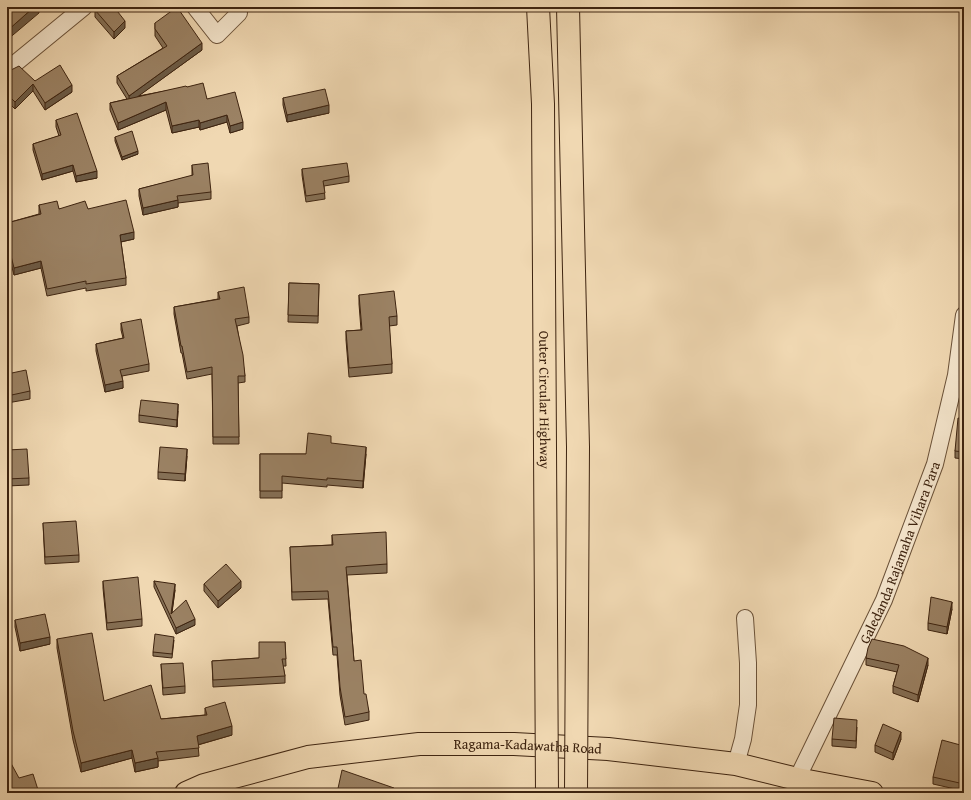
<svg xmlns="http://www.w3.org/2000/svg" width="971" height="800" viewBox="0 0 971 800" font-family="'Gentium Book Plus',serif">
  <rect width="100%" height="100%" fill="#f0d8b2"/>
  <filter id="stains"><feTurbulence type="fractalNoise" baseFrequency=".005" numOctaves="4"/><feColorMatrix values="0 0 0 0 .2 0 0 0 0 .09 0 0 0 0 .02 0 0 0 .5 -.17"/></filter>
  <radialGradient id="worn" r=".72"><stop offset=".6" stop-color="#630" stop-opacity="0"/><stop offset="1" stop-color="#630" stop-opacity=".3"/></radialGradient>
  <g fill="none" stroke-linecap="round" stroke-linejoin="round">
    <defs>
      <g id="street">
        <path d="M195 7 217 35 239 13"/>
        <path d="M7 68 12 66 84 7"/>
        <path d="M736 764 743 739 748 705V663L745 618"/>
        <path id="s1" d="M797 779 884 600 935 464 956 375 964 315"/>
      </g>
      <g id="primary">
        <path id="s2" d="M186 793 204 785 308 757 419 744H514L608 749 736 764 797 779 872 793"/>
      </g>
    </defs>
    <use href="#street" stroke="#6a5138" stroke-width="18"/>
    <use href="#primary" stroke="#3e2410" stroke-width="24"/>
    <use href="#street" stroke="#f5e6cd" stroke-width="16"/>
    <use href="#primary" stroke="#f0d8b2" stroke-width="22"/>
    <defs>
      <g id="highway-bridge">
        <path id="s3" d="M538 7 543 104 547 793"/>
        <path d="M568 7 578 447 576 793"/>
      </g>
    </defs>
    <use href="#highway-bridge" stroke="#3e2410" stroke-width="24" stroke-linecap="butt"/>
    <use href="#highway-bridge" stroke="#f0d8b2" stroke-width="22"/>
  </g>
  <g fill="#857056" stroke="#3e2410">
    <path d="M95 10 125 28 114 39 95 17Z"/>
    <path d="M155 23 202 50 138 96 187 87 207 99 243 129 230 133 227 122 200 130 199 127 172 133 166 110 118 130 110 110V103L127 99 117 83V76L163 48 155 36Z"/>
    <path d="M7 70 35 81 72 92 45 110 33 91 15 109 7 101Z"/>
    <path d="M283 98 329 113 287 122 283 105Z"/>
    <path d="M56 120 97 178 76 182 73 171 42 180 33 150V144L59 136 56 127Z"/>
    <path d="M115 137 138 154 122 160 115 141Z"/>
    <path d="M192 165 211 192V199L178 203V207L143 215 139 196V189L192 176Z"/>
    <path d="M302 169 349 176V182L324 186 325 199 306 202 302 175Z"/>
    <path d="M39 205 59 209H88L134 239 121 242 126 278V285L86 291V288L47 296 41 268 14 275 7 248V223L39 214Z"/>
    <path d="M289 283 319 284 318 323 288 322Z"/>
    <path d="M218 292 249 317V323L237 326 245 376V382L238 383 239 444H213L212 374 187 379 182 353H181L174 314V307L218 299Z"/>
    <path d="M359 295 397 316V325L389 326 392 364V373L349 377 346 340V331L361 330 359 304Z"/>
    <path d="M121 323 149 364V371L122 376 123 388 105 392 96 351V344L123 338 121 330Z"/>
    <path d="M7 374 30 391V399L7 403Z"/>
    <path d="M178 411 177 427 139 422V415Z"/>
    <path d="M964 419V459L955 458V451Z"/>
    <path d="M7 450 29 478V485L7 486Z"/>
    <path d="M260 454H366L363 488 327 485V487L282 483V498H260Z"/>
    <path d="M187 456 185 481 158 479V472Z"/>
    <path d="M43 523 79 555V562L45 564Z"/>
    <path d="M332 535 387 564V573L347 575 354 661 369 712V720L345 725 340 695 337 655H333L328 599 292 600 290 547 332 545Z"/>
    <path d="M103 581 142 619V626L107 630 103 588Z"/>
    <path d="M154 581 175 590 172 613 195 625 176 634 154 587Z"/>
    <path d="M204 584 241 588 218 608 204 591Z"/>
    <path d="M952 609 947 634 928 630V623Z"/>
    <path d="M15 620 50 644 20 651 15 627Z"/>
    <path d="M57 639 104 701 161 719 205 715V708L232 735 198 745 199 756 158 761V767L135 772 132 758 81 772 73 740 57 648Z"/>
    <path d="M174 640 172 658 153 656V652Z"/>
    <path d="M285 642 286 666H283L285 676V683L213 687 212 661 259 658Z"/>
    <path d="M866 658 928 665 918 702 893 693V686L897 672 866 665Z"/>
    <path d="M161 664 185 686V693L163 695Z"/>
    <path d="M857 727 856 748 832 746V739Z"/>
    <path d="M901 739 893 760 875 752V745Z"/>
    <path d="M964 746V791L933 784V777Z"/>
  </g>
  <g fill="#6c5b46" stroke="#3e2410">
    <path d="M34 7H39V13L7 40V31Z"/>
    <path d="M210 7H216L210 11Z"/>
    <path d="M125 21V28L114 39V32Z"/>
    <path d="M202 43V50L129 103V96Z"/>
    <path d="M33 84V91L15 109V102Z"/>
    <path d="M72 85V92L45 110V103Z"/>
    <path d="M166 102V110L118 130V123Z"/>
    <path d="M329 105V113L287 122V115Z"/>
    <path d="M227 115V122L200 130V123Z"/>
    <path d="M199 120V127L172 133V126Z"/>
    <path d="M243 122V129L230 133V126Z"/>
    <path d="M138 151V154L122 160V157Z"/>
    <path d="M73 165V171L42 180V174Z"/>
    <path d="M97 171V178L76 182V176Z"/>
    <path d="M178 200V207L143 215V208Z"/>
    <path d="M134 232V239L120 242V235Z"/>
    <path d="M41 261V268L14 275V268Z"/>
    <path d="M123 381V388L105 392V385Z"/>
    <path d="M178 404V411L177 427V420Z"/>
    <path d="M366 447V454L363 488V481Z"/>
    <path d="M187 449V456L185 481V474Z"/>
    <path d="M241 581V588L218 608V601Z"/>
    <path d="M175 584V590L171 618V614Z"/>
    <path d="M952 602V609L947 634V627Z"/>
    <path d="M195 619V625L176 634V628Z"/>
    <path d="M50 637V644L20 651V643Z"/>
    <path d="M928 658V665L918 702V695Z"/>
    <path d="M232 726V735L197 745V736Z"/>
    <path d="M901 732V739L893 760V753Z"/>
    <path d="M132 750V758L81 772V763Z"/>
    <path d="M158 758V767L135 772V763Z"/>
  </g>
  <g fill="#9b8264" stroke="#3e2410">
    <path d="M7 7H34L7 31Z"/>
    <path d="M98 7H114L125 21 114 32 95 10Z"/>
    <path d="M177 7 202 43 129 96 117 76 167 46 155 29V23Z"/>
    <path d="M60 65 72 85 45 103 33 84 15 102 7 94V70H11L19 66 35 81Z"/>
    <path d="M203 83 207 99 235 92 243 122 230 126 227 115 200 123 199 120 172 126 166 102 118 123 110 103 186 86 187 87Z"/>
    <path d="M325 89 329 105 287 115 283 98Z"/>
    <path d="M77 113 97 171 76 176 73 165 42 174 33 144 61 135 56 120Z"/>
    <path d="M132 131 138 151 122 157 115 137Z"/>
    <path d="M208 163 211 192 177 196 178 200 143 208 139 189 193 175 192 165Z"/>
    <path d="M347 163 349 176 323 181 325 193 306 196 302 169Z"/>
    <path d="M126 200 134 232 120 235 126 278 86 284V281L47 289 41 261 14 268 7 240V223L41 214 39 205 57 201 59 209 85 201 88 209Z"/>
    <path d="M289 283 319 284 318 316 288 315Z"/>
    <path d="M244 287 249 317 235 319 243 355 245 376H238L239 437H213L212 367 187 372 182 346H181L174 307 220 299 218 292Z"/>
    <path d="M394 291 397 316 389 317 392 364 349 368 346 331 362 330 359 295Z"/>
    <path d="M141 319 149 364 120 370 123 381 105 385 96 344 124 338 121 323Z"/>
    <path d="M26 370 30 391 7 396V374Z"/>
    <path d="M141 400 178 404 177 420 139 415Z"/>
    <path d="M958 418 964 419V452L955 451Z"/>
    <path d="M308 433 331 436V443L366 447 363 481 327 478V480L282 476V491H260V454H306Z"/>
    <path d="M160 447 187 449 185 474 158 472Z"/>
    <path d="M27 449 29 478 7 479V450Z"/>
    <path d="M76 521 79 555 45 557 43 523Z"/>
    <path d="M386 532 387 564 346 567 354 661 361 660 364 694H366L369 712 345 717 340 687 337 647H333L328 591 292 592 290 547 333 545 332 535Z"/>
    <path d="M226 564 241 581 218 601 204 584Z"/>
    <path d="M138 577 142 619 107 623 103 581Z"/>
    <path d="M154 581 175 584 171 614 186 600 195 619 176 628Z"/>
    <path d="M931 597 952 602 947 627 928 623Z"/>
    <path d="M45 614 50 637 20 643 15 620Z"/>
    <path d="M92 633 104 701 151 685 161 719 207 715 205 708 225 702 232 726 197 736 199 748 156 752 158 758 135 763 132 750 81 763 73 731 57 639Z"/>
    <path d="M155 634 174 637 172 654 153 652Z"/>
    <path d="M872 639 904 646 928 658 918 695 893 686 899 665 866 658 868 648Z"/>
    <path d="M259 642H285L286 659H282L285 676 213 680 212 661 259 658Z"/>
    <path d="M183 663 185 686 163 688 161 664Z"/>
    <path d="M834 718 857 720 856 741 832 739Z"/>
    <path d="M883 724 901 732 893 753 875 745Z"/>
    <path d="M942 740 964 746V784L933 777Z"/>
    <path d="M7 756 19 778 33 774 39 793H7Z"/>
    <path d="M342 770 394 788 392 793H337Z"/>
  </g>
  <g text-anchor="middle" stroke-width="3.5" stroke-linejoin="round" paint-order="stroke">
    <g font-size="14" fill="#3e2410" stroke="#f5e6cd">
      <text dy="5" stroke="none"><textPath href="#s3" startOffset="393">Outer Circular Highway</textPath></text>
      <text dy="5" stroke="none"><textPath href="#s1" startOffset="249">Galedanda Rajamaha Vihara Para</textPath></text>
      <text dy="5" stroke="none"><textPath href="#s2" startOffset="348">Ragama-Kadawatha Road</textPath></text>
    </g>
  </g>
  <rect width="971" height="800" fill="none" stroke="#f0d8b2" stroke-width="24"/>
  <rect x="8" y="8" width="955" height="784" fill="none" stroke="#3e2410" stroke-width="2"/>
  <rect x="12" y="12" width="947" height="776" fill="none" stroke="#3e2410"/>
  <rect width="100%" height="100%" filter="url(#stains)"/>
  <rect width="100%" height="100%" fill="url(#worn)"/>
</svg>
